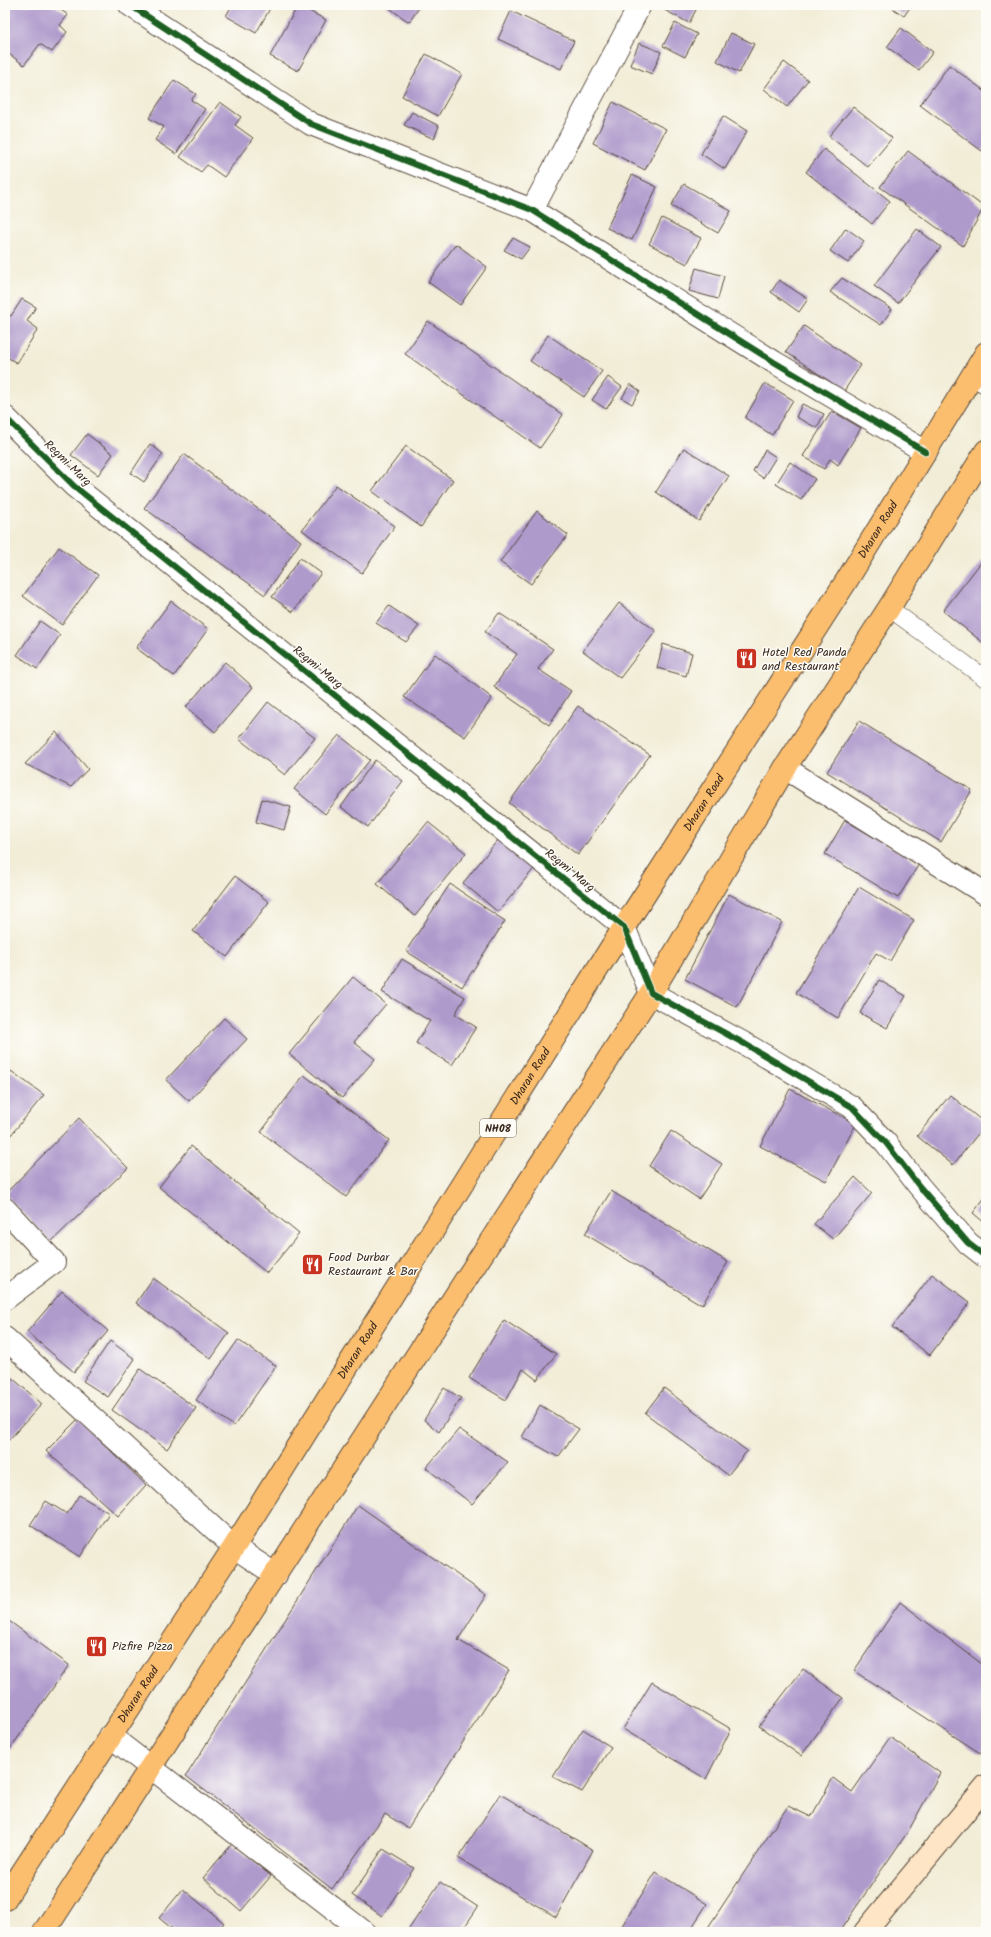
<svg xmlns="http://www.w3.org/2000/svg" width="991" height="1937" viewBox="0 0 991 1937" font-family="Kalam,sans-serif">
  <rect width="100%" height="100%" fill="#fdfcf7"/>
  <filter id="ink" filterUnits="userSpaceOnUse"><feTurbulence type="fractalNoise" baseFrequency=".025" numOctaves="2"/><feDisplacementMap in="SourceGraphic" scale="8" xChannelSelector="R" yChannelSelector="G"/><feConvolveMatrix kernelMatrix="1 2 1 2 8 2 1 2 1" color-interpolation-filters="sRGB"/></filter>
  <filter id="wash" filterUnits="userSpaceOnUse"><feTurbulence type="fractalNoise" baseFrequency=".012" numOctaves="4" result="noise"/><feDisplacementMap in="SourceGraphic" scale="16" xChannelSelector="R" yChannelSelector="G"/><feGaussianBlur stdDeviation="0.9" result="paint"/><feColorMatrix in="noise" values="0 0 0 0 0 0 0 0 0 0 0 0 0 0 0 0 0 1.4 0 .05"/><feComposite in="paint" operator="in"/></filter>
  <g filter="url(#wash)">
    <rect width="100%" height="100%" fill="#f2edd7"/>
    <g id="blocks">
      <g fill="#af9acc">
        <path d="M10 5H54L68 15 60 25 67 32 52 52 40 44 24 65 5 51V11Z"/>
        <path d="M232 5H272L256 33 226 16Z"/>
        <path d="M298 5 326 20 298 71 270 56Z"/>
        <path d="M385 5H421L409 22Z"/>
        <path d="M655 5H696L698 6 689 23Z"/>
        <path d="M888 5H910L911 6 904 16Z"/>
        <path d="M511 11 574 41 561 69 498 39Z"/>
        <path d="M675 23 697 34 685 57 663 46Z"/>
        <path d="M901 28 933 52 919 70 887 47Z"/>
        <path d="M731 33 754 44 739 73 717 61Z"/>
        <path d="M639 43 661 52 652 74 630 65Z"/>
        <path d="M426 54 462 74 438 116 402 96Z"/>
        <path d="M784 62 808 80 787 107 764 89Z"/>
        <path d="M949 65 986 92V146L982 151 920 105Z"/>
        <path d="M174 80 196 94 191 100 205 109 176 154 155 140 164 127 149 118Z"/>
        <path d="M220 102 241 117 235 125 253 138 224 177 207 165 201 172 180 157Z"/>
        <path d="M613 102 666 129 645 170 593 143Z"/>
        <path d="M853 107 892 138 868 167 829 136Z"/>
        <path d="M412 112 439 126 434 139 404 125Z"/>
        <path d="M723 116 747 131 725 169 701 154Z"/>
        <path d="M824 149 890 201 872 224 806 172Z"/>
        <path d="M908 151 984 207 963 246 880 187Z"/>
        <path d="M632 175 657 187 632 240 607 228Z"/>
        <path d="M684 184 731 211 718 233 671 206Z"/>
        <path d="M662 218 701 238 687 264 649 244Z"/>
        <path d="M846 228 864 241 848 263 830 251Z"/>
        <path d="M917 229 941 247 898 303 874 286Z"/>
        <path d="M513 238 530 247 521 259 504 250Z"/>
        <path d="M456 244 487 267 460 305 428 282Z"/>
        <path d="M696 268 724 276 718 299 689 291Z"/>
        <path d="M842 278 892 309 881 325 830 292Z"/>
        <path d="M779 280 808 299 799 312 771 292Z"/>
        <path d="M22 299 36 307 27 321 38 329 17 363 5 356V313L11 316Z"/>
        <path d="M428 321 563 415 540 448 405 354Z"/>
        <path d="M804 326 861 365 844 391 786 352Z"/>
        <path d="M548 335 602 371 584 397 530 361Z"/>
        <path d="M608 377 622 387 606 409 592 400Z"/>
        <path d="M765 383 793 400 772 435 745 418Z"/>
        <path d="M630 384 640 391 632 404 622 398Z"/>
        <path d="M802 404 824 414 817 428 796 417Z"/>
        <path d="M832 411 861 428 838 465 830 459 824 469 803 456Z"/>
        <path d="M87 434 113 454 98 475 71 455Z"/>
        <path d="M150 444 163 454 144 482 131 473Z"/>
        <path d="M406 446 453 480 421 527 372 491Z"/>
        <path d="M684 448 729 476 699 521 656 492Z"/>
        <path d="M765 450 776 457 763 478 753 471Z"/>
        <path d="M184 454 301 541 265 595 144 508Z"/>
        <path d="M790 462 815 479 801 500 776 484Z"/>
        <path d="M336 485 395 526 362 573 302 530Z"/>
        <path d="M537 511 568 535 531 584 500 562Z"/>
        <path d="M59 547 98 575 62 625 23 596Z"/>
        <path d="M986 556V645L943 611Z"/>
        <path d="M300 558 321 573 293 612 272 597Z"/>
        <path d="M171 601 208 629 174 676 136 648Z"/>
        <path d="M619 603 656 631 620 678 583 651Z"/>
        <path d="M389 606 419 626 406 642 376 623Z"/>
        <path d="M499 613 553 649 538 669 571 691 549 725 494 687 517 654 485 632Z"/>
        <path d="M40 621 60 635 37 669 17 655Z"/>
        <path d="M663 644 692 653 686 676 657 668Z"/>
        <path d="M435 654 492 698 465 737 404 697Z"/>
        <path d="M225 662 253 687 215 732 186 707Z"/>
        <path d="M268 702 315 738 285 775 239 739Z"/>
        <path d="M578 706 650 755 578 855 509 803Z"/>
        <path d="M859 721 972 790 941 842 827 772Z"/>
        <path d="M56 732 88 769 71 787 25 764Z"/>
        <path d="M339 735 370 760 325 814 294 789Z"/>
        <path d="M375 760 403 781 368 827 341 807Z"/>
        <path d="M262 799 291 807 284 830 256 822Z"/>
        <path d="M845 820 919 864 898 898 825 854Z"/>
        <path d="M428 822 466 853 415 916 377 884Z"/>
        <path d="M501 836 537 865 498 912 463 883Z"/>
        <path d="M235 876 269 902 227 957 193 931Z"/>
        <path d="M450 884 505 921 462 987 406 951Z"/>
        <path d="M859 887 914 920 890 961 876 953 838 1018 796 993Z"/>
        <path d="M729 894 782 922 737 1007 685 979Z"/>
        <path d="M402 959 465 997 455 1014 476 1027 452 1065 416 1043 430 1021 382 992Z"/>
        <path d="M353 977 386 1004 354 1042 375 1059 342 1098 289 1054Z"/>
        <path d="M879 980 906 996 887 1028 860 1013Z"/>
        <path d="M224 1018 247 1039 189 1101 166 1080Z"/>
        <path d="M11 1071 44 1095 5 1142V1079Z"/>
        <path d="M304 1075 389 1140 346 1197 261 1132Z"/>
        <path d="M790 1089 856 1124 826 1181 760 1146Z"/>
        <path d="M950 1095 986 1124 953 1165 917 1136Z"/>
        <path d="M79 1118 128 1168 51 1242 5 1194Z"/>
        <path d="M671 1131 722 1164 699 1199 649 1166Z"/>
        <path d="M191 1146 299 1234 267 1273 159 1187Z"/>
        <path d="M855 1177 872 1193 833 1239 814 1224Z"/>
        <path d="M611 1191 728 1262 702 1305 585 1234Z"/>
        <path d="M986 1196V1224L973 1213Z"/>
        <path d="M932 1274 970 1302 930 1355 892 1327Z"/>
        <path d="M153 1278 229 1333 211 1359 136 1303Z"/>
        <path d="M62 1291 108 1331 74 1372 27 1332Z"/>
        <path d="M504 1320 556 1354 537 1380 523 1369 506 1400 469 1378Z"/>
        <path d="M238 1340 276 1366 234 1426 196 1400Z"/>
        <path d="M110 1341 135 1359 108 1397 83 1381Z"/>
        <path d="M140 1369 196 1408 167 1449 112 1410Z"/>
        <path d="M10 1376 42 1404 5 1444V1382Z"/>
        <path d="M444 1388 461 1398 439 1432 424 1420Z"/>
        <path d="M664 1388 747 1451 728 1475 645 1413Z"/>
        <path d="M540 1405 579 1429 558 1457 522 1437Z"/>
        <path d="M78 1419 146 1485 118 1516 46 1451Z"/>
        <path d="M459 1429 508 1462 472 1504 426 1468Z"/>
        <path d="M79 1495 109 1513 80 1557 30 1525 46 1501 67 1514Z"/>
        <path d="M358 1505 486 1595 458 1640 509 1670 408 1828 385 1814 332 1889 186 1776Z"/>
        <path d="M900 1602 986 1667V1745L980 1753 854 1671Z"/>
        <path d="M5 1618 69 1665 10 1749 5 1745Z"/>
        <path d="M803 1669 843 1698 801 1756 759 1726Z"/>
        <path d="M652 1682 731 1729 706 1779 623 1729Z"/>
        <path d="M583 1729 611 1747 582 1792 553 1777Z"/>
        <path d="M890 1737 940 1773 909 1830 839 1932H705L788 1806 811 1817 833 1778 852 1792Z"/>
        <path d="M500 1794 593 1850 556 1917 458 1858Z"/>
        <path d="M232 1844 271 1876 241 1911 203 1878Z"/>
        <path d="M383 1849 414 1868 382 1916 352 1895Z"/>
        <path d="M656 1872 707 1904 689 1932H618Z"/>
        <path d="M440 1882 478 1907 461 1932H407Z"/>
        <path d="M183 1889 224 1923 216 1932H176L159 1918Z"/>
      </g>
    </g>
  </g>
  <g filter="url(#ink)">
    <use href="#blocks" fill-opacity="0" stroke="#56473a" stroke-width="1"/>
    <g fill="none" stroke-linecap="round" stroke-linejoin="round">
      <defs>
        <path id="lane" d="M889 608 986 679"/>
        <g id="street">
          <path d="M130 5 311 124 532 210 774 362 926 452"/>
          <path d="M532 210 640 5"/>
          <path d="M973 375 986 382"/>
          <path d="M5 417 74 486 624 927 651 993 745 1044 852 1107 886 1143 919 1186 968 1243 986 1257"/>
          <path d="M785 768 986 894"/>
          <path d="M5 1209 54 1262 5 1299"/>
          <path d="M5 1338 234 1547 276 1575"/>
          <path d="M110 1736 364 1932"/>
        </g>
        <path id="secondary" d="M865 1932 986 1786"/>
        <g id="primary">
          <path id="s1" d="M5 1899 234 1547 624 927 847 580 986 353"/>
          <path d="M44 1932 651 993 785 768 889 608 986 451"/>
        </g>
      </defs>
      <use href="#lane" stroke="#56473a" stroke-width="18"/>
      <use href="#street" stroke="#56473a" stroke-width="24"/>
      <use href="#secondary" stroke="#56473a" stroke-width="24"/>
      <use href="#primary" stroke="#56473a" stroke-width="24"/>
      <use href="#lane" stroke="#fff" stroke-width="17"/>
      <use href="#street" stroke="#fff" stroke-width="22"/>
      <use href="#secondary" stroke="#fde5c5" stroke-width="22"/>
      <use href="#primary" stroke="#fbbe6e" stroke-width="22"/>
      <defs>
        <g id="cycleway">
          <path d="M130 5 311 124 532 210 774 362 926 452"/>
          <path d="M5 417 74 486 624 927 651 993 745 1044 852 1107 886 1143 919 1186 968 1243 986 1257"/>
        </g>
      </defs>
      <use href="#cycleway" stroke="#fdfcf7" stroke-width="8"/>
      <use href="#cycleway" stroke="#1b5e20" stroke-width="6"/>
    </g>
  </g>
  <defs>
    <symbol id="restaurant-square" viewBox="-11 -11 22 22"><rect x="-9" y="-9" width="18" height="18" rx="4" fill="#c8321e" stroke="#fdfcf7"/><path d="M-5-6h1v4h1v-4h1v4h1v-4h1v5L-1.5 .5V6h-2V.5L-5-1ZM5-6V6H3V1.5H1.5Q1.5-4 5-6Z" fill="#fff"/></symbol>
  </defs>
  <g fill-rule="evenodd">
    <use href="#restaurant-square" x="734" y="646" width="25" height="25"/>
    <use href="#restaurant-square" x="300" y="1252" width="25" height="25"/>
    <use href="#restaurant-square" x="84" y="1634" width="25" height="25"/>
  </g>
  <g text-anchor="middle" stroke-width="3" stroke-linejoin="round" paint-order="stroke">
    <rect fill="#fdfcf7" stroke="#75695f" stroke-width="1" x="480" y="1119" width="36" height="18" rx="3"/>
    <g font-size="11" font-weight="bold" fill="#3b2a1e">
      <text x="498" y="1132">NH08</text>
    </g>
    <g font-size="12" fill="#3b2a1e" stroke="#fdfcf7">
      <text transform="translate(68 463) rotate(44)" y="4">Regmi Marg</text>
      <text dy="4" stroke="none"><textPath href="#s1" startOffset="1624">Dharan Road</textPath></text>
      <text transform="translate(318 667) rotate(39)" y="4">Regmi Marg</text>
      <text dy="4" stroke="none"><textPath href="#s1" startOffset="1300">Dharan Road</textPath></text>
      <text transform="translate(570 870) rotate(39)" y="4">Regmi Marg</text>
      <text dy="4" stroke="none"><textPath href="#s1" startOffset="976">Dharan Road</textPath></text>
      <text dy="4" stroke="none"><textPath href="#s1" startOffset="652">Dharan Road</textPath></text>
      <text dy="4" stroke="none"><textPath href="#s1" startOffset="244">Dharan Road</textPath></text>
    </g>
    <g font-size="12" fill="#3b2a1e" stroke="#fdfcf7" text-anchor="start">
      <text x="762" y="656">Hotel Red Panda<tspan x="762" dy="14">and Restaurant</tspan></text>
      <text x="328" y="1261">Food Durbar<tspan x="328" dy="14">Restaurant &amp; Bar</tspan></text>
      <text x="112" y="1650">Pizfire Pizza</text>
    </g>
  </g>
  <rect width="991" height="1937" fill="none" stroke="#fdfcf7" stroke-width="20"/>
</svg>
